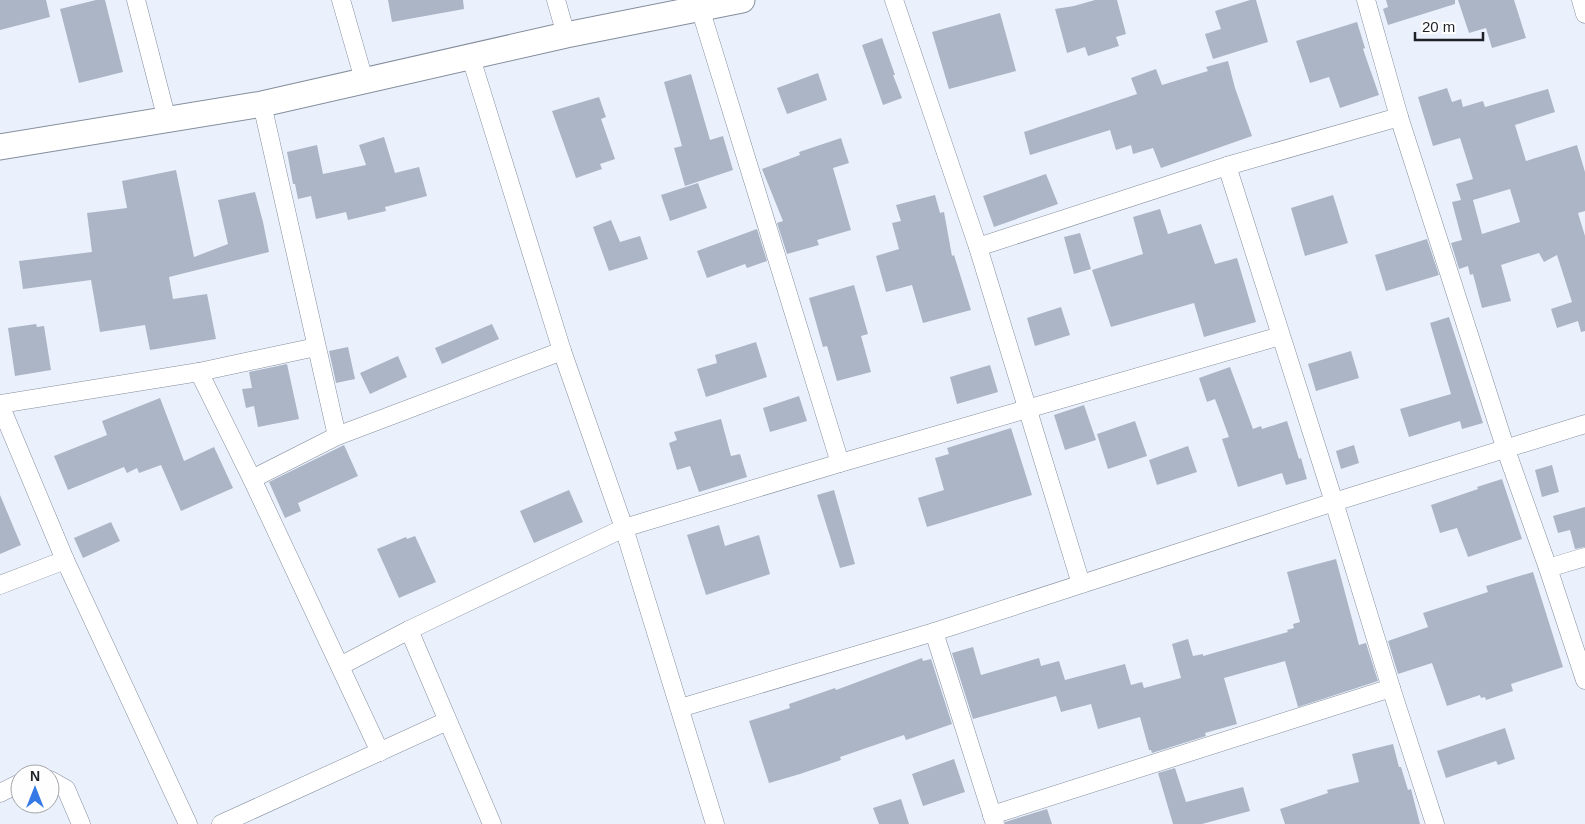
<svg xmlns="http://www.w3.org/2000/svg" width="1585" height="824" viewBox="0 0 1585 824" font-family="Arial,sans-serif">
  <rect width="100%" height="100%" fill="#ebf1fc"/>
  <g fill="#abb5c5" fill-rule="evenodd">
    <path d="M0 0H46L50 17 0 30Z"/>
    <path d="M96 0H105L123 72 79 83 60 9Z"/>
    <path d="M388 0H463L464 9 392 22Z"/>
    <path d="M1095 0H1117L1126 34 1116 37 1119 46 1088 56 1085 47 1067 53 1055 9 1074 6Z"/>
    <path d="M1250 0H1256L1268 42 1213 59 1205 34 1221 29 1215 11Z"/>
    <path d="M1386 0H1455V4L1388 25 1383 9 1388 7Z"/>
    <path d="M1458 0H1514L1526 38 1492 48 1486 28 1469 33Z"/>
    <path d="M1000 13 1016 71 949 89 932 32Z"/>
    <path d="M1357 22 1365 48 1363 49 1379 95 1340 108 1329 77 1310 83 1296 41Z"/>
    <path d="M882 38 895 75H893L902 98 883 105 862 45Z"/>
    <path d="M1228 61 1235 88 1252 136 1161 168 1153 148 1133 154 1131 145 1116 150 1110 130 1030 155 1024 132 1137 94 1131 78 1156 69 1162 85 1208 71 1206 67Z"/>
    <path d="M818 73 827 100 787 114 777 88Z"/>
    <path d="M691 74 710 140 723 136 733 170 685 186 674 148 682 146 664 82Z"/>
    <path d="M1447 88 1452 102 1461 99 1463 107 1483 101 1485 107 1548 89 1555 112 1515 125 1526 161 1577 145 1585 172V211L1578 213 1585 236V331L1581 332 1578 321 1557 328 1551 309 1572 302 1557 255 1544 262 1539 253 1501 265 1511 301 1482 308 1473 274 1470 275 1468 266 1459 269 1451 243 1462 240 1452 202 1461 200 1456 184 1473 179 1460 138 1433 146 1418 97ZM1510 189 1520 222 1482 234 1473 200Z"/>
    <path d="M599 97 606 117 601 119 615 159 600 164 602 169 576 178 552 111Z"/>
    <path d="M384 137 395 173 419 167 427 196 385 207 386 211 348 220 346 212 316 219 311 196 298 199 295 184H293L287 152 317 145 323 174 366 165 359 145Z"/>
    <path d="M841 138 849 163 833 168 851 230 817 240 819 245 787 254 777 223 783 221 762 169 800 155 799 152Z"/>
    <path d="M176 170 194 257 228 244 218 200 255 192 263 222 269 252 169 277 173 299 207 294 216 339 150 350 145 325 100 332 91 280 23 289 19 261 92 252 87 213 127 208 122 181Z"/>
    <path d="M1046 174 1058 204 994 227 983 196Z"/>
    <path d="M698 183 707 208 670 221 661 195Z"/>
    <path d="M935 195 940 213 944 212 952 256 954 255 971 310 923 323 912 285 886 292 876 256 899 249 892 223 901 221 896 205Z"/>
    <path d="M1333 195 1348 243 1305 256 1291 208Z"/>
    <path d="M1160 209 1168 234 1201 224 1215 264 1237 258 1256 322 1204 337 1194 303 1111 327 1092 270 1143 254 1133 217Z"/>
    <path d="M611 220 620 242 640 236 648 259 609 271 593 227Z"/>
    <path d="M757 229 767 261 747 268 745 264 707 278 697 251Z"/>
    <path d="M1080 233 1091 269 1074 274 1064 237Z"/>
    <path d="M1427 239 1439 275 1386 291 1375 255Z"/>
    <path d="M854 285 868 334 861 336 871 372 837 381 827 346 823 347 809 298Z"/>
    <path d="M1061 307 1070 335 1035 346 1027 318Z"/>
    <path d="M1449 317 1483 423 1462 429 1460 421 1409 437 1400 409 1451 394 1430 323Z"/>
    <path d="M36 324 37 327 44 326 51 370 15 376 8 328Z"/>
    <path d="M492 324 499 339 442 364 435 348Z"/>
    <path d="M756 342 767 377 706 397 697 369 717 363 715 355Z"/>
    <path d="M348 347 355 379 336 383 329 351Z"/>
    <path d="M1351 351 1359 378 1316 391 1308 364Z"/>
    <path d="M398 356 407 377 370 394 360 373Z"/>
    <path d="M287 364 299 419 258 427 254 406 246 408 242 389 252 388 249 372Z"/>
    <path d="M990 365 998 392 957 404 950 377Z"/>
    <path d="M1230 367 1253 429 1261 426 1262 429 1287 421 1299 459 1301 458 1307 479 1286 485 1282 473 1238 487 1222 439 1229 437 1215 399 1207 402 1199 378Z"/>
    <path d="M799 396 807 421 770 432 763 408Z"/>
    <path d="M160 398 184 461 214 447 233 488 181 511 161 465 139 473 137 468 127 473 124 467 68 490 54 456 107 435 102 421Z"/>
    <path d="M1084 405 1096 440 1065 450 1054 415Z"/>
    <path d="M721 419 731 456 740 454 747 477 699 492 690 466 677 470 669 443 677 440 674 432Z"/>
    <path d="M1135 421 1147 456 1108 469 1097 434Z"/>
    <path d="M1011 428 1032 495 927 527 918 498 944 490 935 458 949 454 947 448Z"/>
    <path d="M344 445 358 476 298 503 301 511 285 518 269 482Z"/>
    <path d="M1354 445 1359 463 1341 469 1336 451Z"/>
    <path d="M1188 446 1197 472 1157 485 1149 460Z"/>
    <path d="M1552 465 1559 492 1542 497 1535 470Z"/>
    <path d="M1502 479 1522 539 1468 557 1457 528 1440 533 1431 505 1478 489 1477 487Z"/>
    <path d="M569 490 583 522 534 543 520 511Z"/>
    <path d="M834 490 855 564 840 568 817 495Z"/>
    <path d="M0 495 21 545 0 554Z"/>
    <path d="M1585 507V547L1575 549 1570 530 1558 533 1553 516Z"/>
    <path d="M111 522 120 541 83 558 74 538Z"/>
    <path d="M719 525 725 546 759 535 770 574 706 595 687 535Z"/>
    <path d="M415 536 436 582 399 598 377 549 406 537 407 539Z"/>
    <path d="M1336 559 1359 645 1366 643 1378 681 1298 707 1285 661 1224 678 1237 724 1205 733 1206 736 1152 753 1151 750H1149L1140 717 1098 729 1091 704 1061 712 1056 696 973 719 972 716 952 653 973 647 981 675 1039 658 1041 666 1059 661 1065 680 1125 664 1131 685 1142 682 1144 688 1181 678 1172 644 1188 639 1193 656 1203 654V656L1288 632 1287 630 1294 628 1293 624 1300 622 1287 572Z"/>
    <path d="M1533 572 1563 667 1511 684 1513 691 1486 700 1485 697 1481 698 1480 695 1447 706 1432 663 1398 674 1388 641 1428 627 1423 613 1488 592 1486 586Z"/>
    <path d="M922 658 923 661 931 659 952 724 906 740 904 735 840 757 841 760 800 774 769 783 749 721 790 708 789 704 835 688 836 690Z"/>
    <path d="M1505 728 1515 759 1498 765 1496 761 1446 778 1437 751Z"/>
    <path d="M1393 744 1399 767H1401L1408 790 1411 789 1420 824H1285L1280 809 1328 793 1327 790 1359 782 1352 754Z"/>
    <path d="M954 759 965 792 923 806 912 774Z"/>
    <path d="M1175 768 1186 802 1243 787 1250 811 1202 824H1173L1158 773Z"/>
    <path d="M901 799 909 824H879L873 808Z"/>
    <path d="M1047 809 1052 824H1005V822Z"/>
  </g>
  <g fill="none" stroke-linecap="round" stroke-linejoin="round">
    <defs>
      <g id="street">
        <path d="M136 0 167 120"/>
        <path d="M341 0 364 80"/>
        <path d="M556 0 566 35"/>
        <path d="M894 0 978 247 1081 584"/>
        <path d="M1366 0 1399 117 1506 450 1548 568 1585 680"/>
        <path d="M1581 0 1585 14"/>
        <path d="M700 8 840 463"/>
        <path d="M471 58 562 351 624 528 715 824"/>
        <path d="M262 104 337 436"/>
        <path d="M1227 166 1334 502 1391 688 1435 824"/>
        <path d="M978 247 1227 166 1399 117"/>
        <path d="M199 372 252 479 380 752"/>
        <path d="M0 404 199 372 316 347"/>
        <path d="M0 405 65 560 188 824"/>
        <path d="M252 479 337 436 562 351"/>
        <path d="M1548 568 1585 557"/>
        <path d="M0 585 65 560"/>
        <path d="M409 630 492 824"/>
        <path d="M934 632 995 824"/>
        <path d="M340 666 409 630 624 528 840 463 1280 336"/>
        <path d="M680 708 934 632 1334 502 1585 424"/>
        <path d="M50 780 66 789 81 824"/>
        <path d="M0 793 20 783"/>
        <path d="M992 815 1391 688"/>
        <path d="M221 824 447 721"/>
      </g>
      <path id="secondary" d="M0 147 262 104 566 35 742 0"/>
    </defs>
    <use href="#street" stroke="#848e9d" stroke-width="19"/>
    <use href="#secondary" stroke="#848e9d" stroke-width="27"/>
    <use href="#street" stroke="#fff" stroke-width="18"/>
    <use href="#secondary" stroke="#fff" stroke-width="25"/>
  </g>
  <g transform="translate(35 789)"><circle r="24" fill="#fefefe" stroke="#a4a6a8"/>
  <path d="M0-4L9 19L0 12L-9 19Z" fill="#3479e6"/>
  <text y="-8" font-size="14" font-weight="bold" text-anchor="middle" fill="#1e2228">N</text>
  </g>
  <path d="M1415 32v8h68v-8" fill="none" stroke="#1e2228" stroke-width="2.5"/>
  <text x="1422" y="32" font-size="15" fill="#1e2228" stroke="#fefefe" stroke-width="4" paint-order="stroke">20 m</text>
</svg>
